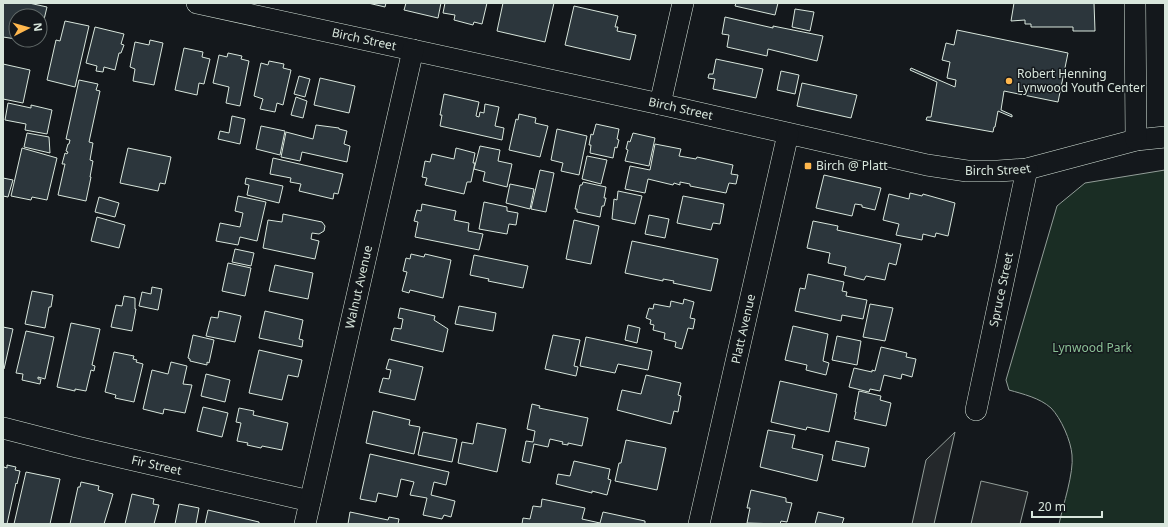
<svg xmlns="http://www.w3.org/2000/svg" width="1168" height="527" viewBox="0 0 1168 527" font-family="'Noto Sans',sans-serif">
  <rect width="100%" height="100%" fill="#14181c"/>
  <path fill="#1a2d24" stroke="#939e99" d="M1165 170V524H1059C1063 505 1074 473 1072 455 1071 441 1061 418 1051 408 1040 398 1023 394 1009 390L1006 380 1057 206 1085 183Z"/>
  <g fill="#24282b" stroke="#939e99">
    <path d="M955 432 934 524H912L926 460Z"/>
    <path d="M981 481 1028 492 1020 524H971Z"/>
  </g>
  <g fill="#2c363c" stroke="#d8e6dc">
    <path d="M3 3H29L47 7 42 28H40V16H16V39L3 37Z"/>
    <path d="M368 3H386L385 7Z"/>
    <path d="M406 3H441L438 18 404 10Z"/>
    <path d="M445 3H487L482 24 474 22 473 25 454 20 455 15 443 13Z"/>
    <path d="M503 3H554L545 42 497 31Z"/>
    <path d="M736 3H778L775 15 735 6Z"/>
    <path d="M1014 3H1094L1095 31H1073V27H1031V24H1025V20L1011 21Z"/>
    <path d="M574 6 618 16 615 27H618L617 31 636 35 630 60 565 45Z"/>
    <path d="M795 9 814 12 810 31 792 27Z"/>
    <path d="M725 17 773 28V26L823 36 817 61 768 49 767 56 727 47 729 35 722 34Z"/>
    <path d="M65 21 89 26 75 87 47 80 56 40 60 41Z"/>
    <path d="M95 27 124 34 121 44 124 45 121 53H119L115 70 104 67 103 72 96 71 97 66 86 63Z"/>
    <path d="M957 30 1068 53 1058 102 1004 91 1001 110 1012 115V117L998 111 995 127H994L993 132 926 120 927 117H931L937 82 910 70 911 68 955 87 956 80 947 78 950 62 942 60 946 43 954 45Z"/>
    <path d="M150 40 163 43 154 85 133 81 135 69 130 67 135 42 149 45Z"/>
    <path d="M184 48 203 52 202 57 210 59 204 84 199 83 197 95 175 90Z"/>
    <path d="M228 53 242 56 241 59 249 61 240 106 226 103 229 87 213 83 219 55 227 57Z"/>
    <path d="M716 59 763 69 756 98 713 89 715 79 708 78 709 74H713Z"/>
    <path d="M269 61 284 64 283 68 291 70 283 105 277 103 275 112 260 109 263 99 254 96 261 63 268 65Z"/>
    <path d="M3 64 30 70 23 103 3 99Z"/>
    <path d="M781 71 799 75 795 94 777 90Z"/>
    <path d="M299 76 310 79 305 97 294 94Z"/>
    <path d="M320 78 355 86 349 113 314 105Z"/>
    <path d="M79 80 98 84 96 90 100 91 89 142 93 143 90 160 93 161 90 177H91L86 201 58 195 65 164H62L65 153 67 154 68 152 66 151 68 144H69L70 140 66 139Z"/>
    <path d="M802 83 857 95 851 118 797 106Z"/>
    <path d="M444 94 479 102 476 116 479 117 480 112 484 113 485 104 499 107 495 126 504 128 502 140 440 126 442 115H440Z"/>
    <path d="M296 97 307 101 303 118 291 115Z"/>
    <path d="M8 103 31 108V105L52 110 47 134 25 130 26 124 5 120Z"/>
    <path d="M519 114 536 118 535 123 548 126 540 157 509 150 516 119 518 120Z"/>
    <path d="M232 116 245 119 240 144 218 139 220 131 229 133Z"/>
    <path d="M596 124 619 129 617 139 619 140 617 148 615 147 613 158 590 153 591 145H589L591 134 593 135Z"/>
    <path d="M316 125 339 128V129L347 131 344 144 350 146 347 162 302 152 300 161 281 157 286 132 313 139Z"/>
    <path d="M261 126 285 131 280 155 256 149Z"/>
    <path d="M557 129 587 136 579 175 561 171 563 163 551 160Z"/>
    <path d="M27 133 49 137 50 153 24 147Z"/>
    <path d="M633 133 655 138 649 166 625 161 628 150 626 149 628 141 630 142Z"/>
    <path d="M655 144 681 149 679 156 696 159 697 157 733 165 731 174 738 175 736 184 729 183 726 193 690 186V184L680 182V185L674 183 673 185 648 179 645 193 625 189 630 166 650 170Z"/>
    <path d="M480 146 500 150 498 161 512 164 507 187 483 181 485 172 474 169Z"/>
    <path d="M22 148 57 158 47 200 32 197 31 200 11 196Z"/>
    <path d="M128 148 171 157 165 184 160 183 158 191 120 183Z"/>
    <path d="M456 148 475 153 473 163H475L471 182H467L464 194 425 185 427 178 422 177 425 161 430 162 432 154 454 159Z"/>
    <path d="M587 156 607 160 601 184 582 179Z"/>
    <path d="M273 158 343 174 338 194 334 193 333 199 299 191 301 184 290 182 291 178 270 174Z"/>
    <path d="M540 170 554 173 546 212 531 209Z"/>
    <path d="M824 175 881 188 875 210 862 207V205L855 204 852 216 816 208Z"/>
    <path d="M3 178 13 180 8 197 3 196Z"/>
    <path d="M246 178 283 186 279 203 247 195 249 185 245 184Z"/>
    <path d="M583 182 606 187 604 198H606L604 206H602L600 217 577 212V209H575L580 185H582Z"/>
    <path d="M510 184 534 189 530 209 506 203Z"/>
    <path d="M618 191 642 196 635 224 612 219 614 199 617 200Z"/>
    <path d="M910 193 922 196 923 194 955 203 948 236 936 233 935 237 923 234 922 240 896 235 899 224 883 220 889 194 909 199Z"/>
    <path d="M238 196 266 202 257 241 240 237 238 245 216 241 220 223 240 227 243 213 235 211Z"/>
    <path d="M683 196 724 204 720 224 713 223 711 230 677 223Z"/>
    <path d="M99 197 119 203 115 217 95 212Z"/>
    <path d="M484 202 507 207V211L518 213 516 225 509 224 507 234 479 229Z"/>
    <path d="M422 204 456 211 454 220 469 223 468 231 483 234 479 250 415 237 418 222 414 221 417 210 421 211Z"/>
    <path d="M283 214 322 222 325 226 324 231 319 234 312 233 311 239 319 241 315 259 263 248 268 220 282 222Z"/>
    <path d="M649 215 669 219 665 238 645 234Z"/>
    <path d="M97 217 125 225 119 248 91 241Z"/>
    <path d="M574 220 599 226 591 264 566 259Z"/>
    <path d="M813 221 838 226 837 230 901 244 896 265 889 263 885 280 866 276 864 280 844 275 846 267 828 263 830 253 807 248Z"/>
    <path d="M632 241 718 259 711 291 673 283 674 281 663 279V281L625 273Z"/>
    <path d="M235 249 254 253 251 266 232 262Z"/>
    <path d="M411 254 424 257 425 254 451 260 443 298 410 290 409 293 402 291 407 272 403 271 406 258 410 259Z"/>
    <path d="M474 255 528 266 523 288 488 281 489 279 470 275Z"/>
    <path d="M228 263 251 268 245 296 222 291Z"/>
    <path d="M275 265 313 273 308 299 269 291Z"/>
    <path d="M808 274 844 282 842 291 847 292 846 296 867 300 863 319 842 315 841 321 795 311 800 288 805 289Z"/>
    <path d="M152 287 162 289 158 310 139 306 142 292 151 294Z"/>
    <path d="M32 291 53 295 51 307H49L45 328 25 324Z"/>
    <path d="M124 296 135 298V309H136L132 331 111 327 116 305 122 306Z"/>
    <path d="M684 299 694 302 690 318 695 319 693 329 688 328 682 349 675 347 676 342 664 339 665 333 653 330 654 325 650 324 651 320 646 318 649 308 653 309 654 304 670 307 671 301 683 304Z"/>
    <path d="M870 304 893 308 885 341 863 337Z"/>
    <path d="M459 306 496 313 493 331 455 324Z"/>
    <path d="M400 308 435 316 434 320 448 329 443 352 391 340 394 328 401 329 403 319 398 318Z"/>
    <path d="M219 311 241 316 235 342 206 336 211 317 218 318Z"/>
    <path d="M265 311 303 320 299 339 303 340 302 347 259 338Z"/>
    <path d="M71 323 100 329 92 365 95 366 94 371 91 370 86 391 75 389V391L57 387Z"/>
    <path d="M628 325 640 328 637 343 625 340Z"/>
    <path d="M793 326 828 334 823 361 829 363 826 375 806 370 807 365 785 360Z"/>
    <path d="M3 327 13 329 4 369H3Z"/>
    <path d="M26 331 54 337 45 379 38 377V379H41L40 384 22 380 23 374 16 373Z"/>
    <path d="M193 335 214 340 209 363 207 362V365L190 361V359L188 358Z"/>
    <path d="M553 335 580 340 574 366 578 367 576 376 545 369Z"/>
    <path d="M837 336 861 341 857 365 832 360Z"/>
    <path d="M586 337 652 351 648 370 618 364 615 373 580 366Z"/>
    <path d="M881 347 907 353 906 357 916 359 912 377 902 374 901 379 884 375 880 391 870 389 869 392 849 387 854 368 872 372V370L875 371Z"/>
    <path d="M259 350 302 360 298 377 288 375 282 400 249 393Z"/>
    <path d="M114 352 134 356 133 359 137 360 136 362 143 364 134 402 115 398 116 395 105 392Z"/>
    <path d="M389 359 423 367 415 400 379 392 383 378 389 379 391 370 386 369Z"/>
    <path d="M171 362 187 366 183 384 192 385 185 413 164 409 163 414 143 409 152 370 168 374Z"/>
    <path d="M206 374 230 380 225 402 201 396Z"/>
    <path d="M646 375 681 383 678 395 681 396 678 412 674 411 671 424 617 410 622 390 641 394Z"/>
    <path d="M780 381 837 394 829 432 807 427 806 430 771 422Z"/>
    <path d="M859 391 881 396 880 400 891 403 886 426 854 419 856 412H855Z"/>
    <path d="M532 404 540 406 539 408 588 418 582 446 568 443V445L562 444 563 442 550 439 548 447 534 444 530 463 522 461 526 441 533 442 535 431 527 429Z"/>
    <path d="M203 407 228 413 222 437 197 431Z"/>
    <path d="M239 408 254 411 253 415 288 423 282 450 262 446 261 448 247 445 248 443 237 441 241 423 236 422Z"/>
    <path d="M373 411 410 420 409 425 420 427 414 454 366 443Z"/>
    <path d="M477 423 506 429 497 472 458 463 462 442 473 444Z"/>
    <path d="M768 430 795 435 792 448 823 455 817 481 760 467Z"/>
    <path d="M423 432 457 439 452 462 418 455Z"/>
    <path d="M626 440 666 448 657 490 615 481 619 463H621Z"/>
    <path d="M836 441 869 448 865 467 832 460Z"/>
    <path d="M370 454 449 472 446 485 434 482 431 495 455 501 451 517 444 515 442 519 423 515 427 498 410 495 414 482 401 479 397 497 378 493 376 502 360 499Z"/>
    <path d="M574 461 610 469 608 479 611 480 607 495 592 491V493L556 484 558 474 570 476Z"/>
    <path d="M7 465 16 467 15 470 20 471 17 484 16 483 7 524H3V470L4 467 7 468Z"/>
    <path d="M26 472 60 479 50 524H14Z"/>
    <path d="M81 482 99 486 98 490 113 494 104 524H70L78 487H80Z"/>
    <path d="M751 490 786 498V502L792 503 787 522 781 521 780 524 747 523 750 508H747Z"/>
    <path d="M132 494 154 499 153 504 159 505 154 524H125Z"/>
    <path d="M542 499 585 508 582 519 600 523 603 512 645 521V524H522L523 518 530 519 533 506 541 507Z"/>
    <path d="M179 504 199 508 196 524H175Z"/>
    <path d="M208 510 259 522V524H205Z"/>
    <path d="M350 512 388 520 389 517 399 519 398 524H348Z"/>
    <path d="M818 512 844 518 842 524H815Z"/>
  </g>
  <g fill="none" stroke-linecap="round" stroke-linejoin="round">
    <defs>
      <g id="street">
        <path id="s1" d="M197 3 660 104 927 165 967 171H998L1027 169 1136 140 1165 137"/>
        <path d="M1135 3 1136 140"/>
        <path d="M660 104 683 3"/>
        <path id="s2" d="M976 410 1027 169"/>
        <path id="s3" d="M3 428 77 447 310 501"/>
        <path id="s4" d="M305 524 413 50"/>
        <path id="s5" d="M699 524 788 134"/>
      </g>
    </defs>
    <use href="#street" stroke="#d8e6dc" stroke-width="22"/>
    <use href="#street" stroke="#14181c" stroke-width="21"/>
  </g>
  <g fill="#ffb74d" stroke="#14181c" stroke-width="1.5">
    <circle cx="1009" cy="81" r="4"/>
    <rect x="804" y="162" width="8" height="8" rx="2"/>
  </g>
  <g text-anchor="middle" stroke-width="3" stroke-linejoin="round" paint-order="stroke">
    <g font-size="12" fill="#d8e6dc" stroke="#14181c">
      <text dy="4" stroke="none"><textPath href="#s1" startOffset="171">Birch Street</textPath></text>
      <text dy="4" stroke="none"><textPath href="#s1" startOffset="495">Birch Street</textPath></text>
      <text dy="4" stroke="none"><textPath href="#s1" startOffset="819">Birch Street</textPath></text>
      <text dy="4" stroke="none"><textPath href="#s4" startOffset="243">Walnut Avenue</textPath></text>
      <text dy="4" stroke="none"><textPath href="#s2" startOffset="123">Spruce Street</textPath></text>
      <text dy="4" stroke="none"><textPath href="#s5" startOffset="200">Platt Avenue</textPath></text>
      <text dy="4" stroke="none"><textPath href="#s3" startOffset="158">Fir Street</textPath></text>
    </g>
    <g font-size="12" fill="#d8e6dc" stroke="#14181c" text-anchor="start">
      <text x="1017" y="78">Robert Henning<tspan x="1017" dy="14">Lynwood Youth Center</tspan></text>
      <text x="816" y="170">Birch @ Platt</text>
    </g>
    <g font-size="12" fill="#8ac095" stroke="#14181c">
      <text x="1092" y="352">Lynwood Park</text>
    </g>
  </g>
  <rect width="1168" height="527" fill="none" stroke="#d8e6dc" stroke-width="8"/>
  <g transform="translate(28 28) rotate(84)"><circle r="19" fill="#14181c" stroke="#626a69"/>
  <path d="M0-3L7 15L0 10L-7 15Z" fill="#ffb74d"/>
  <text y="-6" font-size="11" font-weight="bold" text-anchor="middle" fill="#d8e6dc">N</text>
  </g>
  <path d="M1032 511v6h70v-6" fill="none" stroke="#d8e6dc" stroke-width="2"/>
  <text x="1038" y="511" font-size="12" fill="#d8e6dc" stroke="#14181c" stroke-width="3" paint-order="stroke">20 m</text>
</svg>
